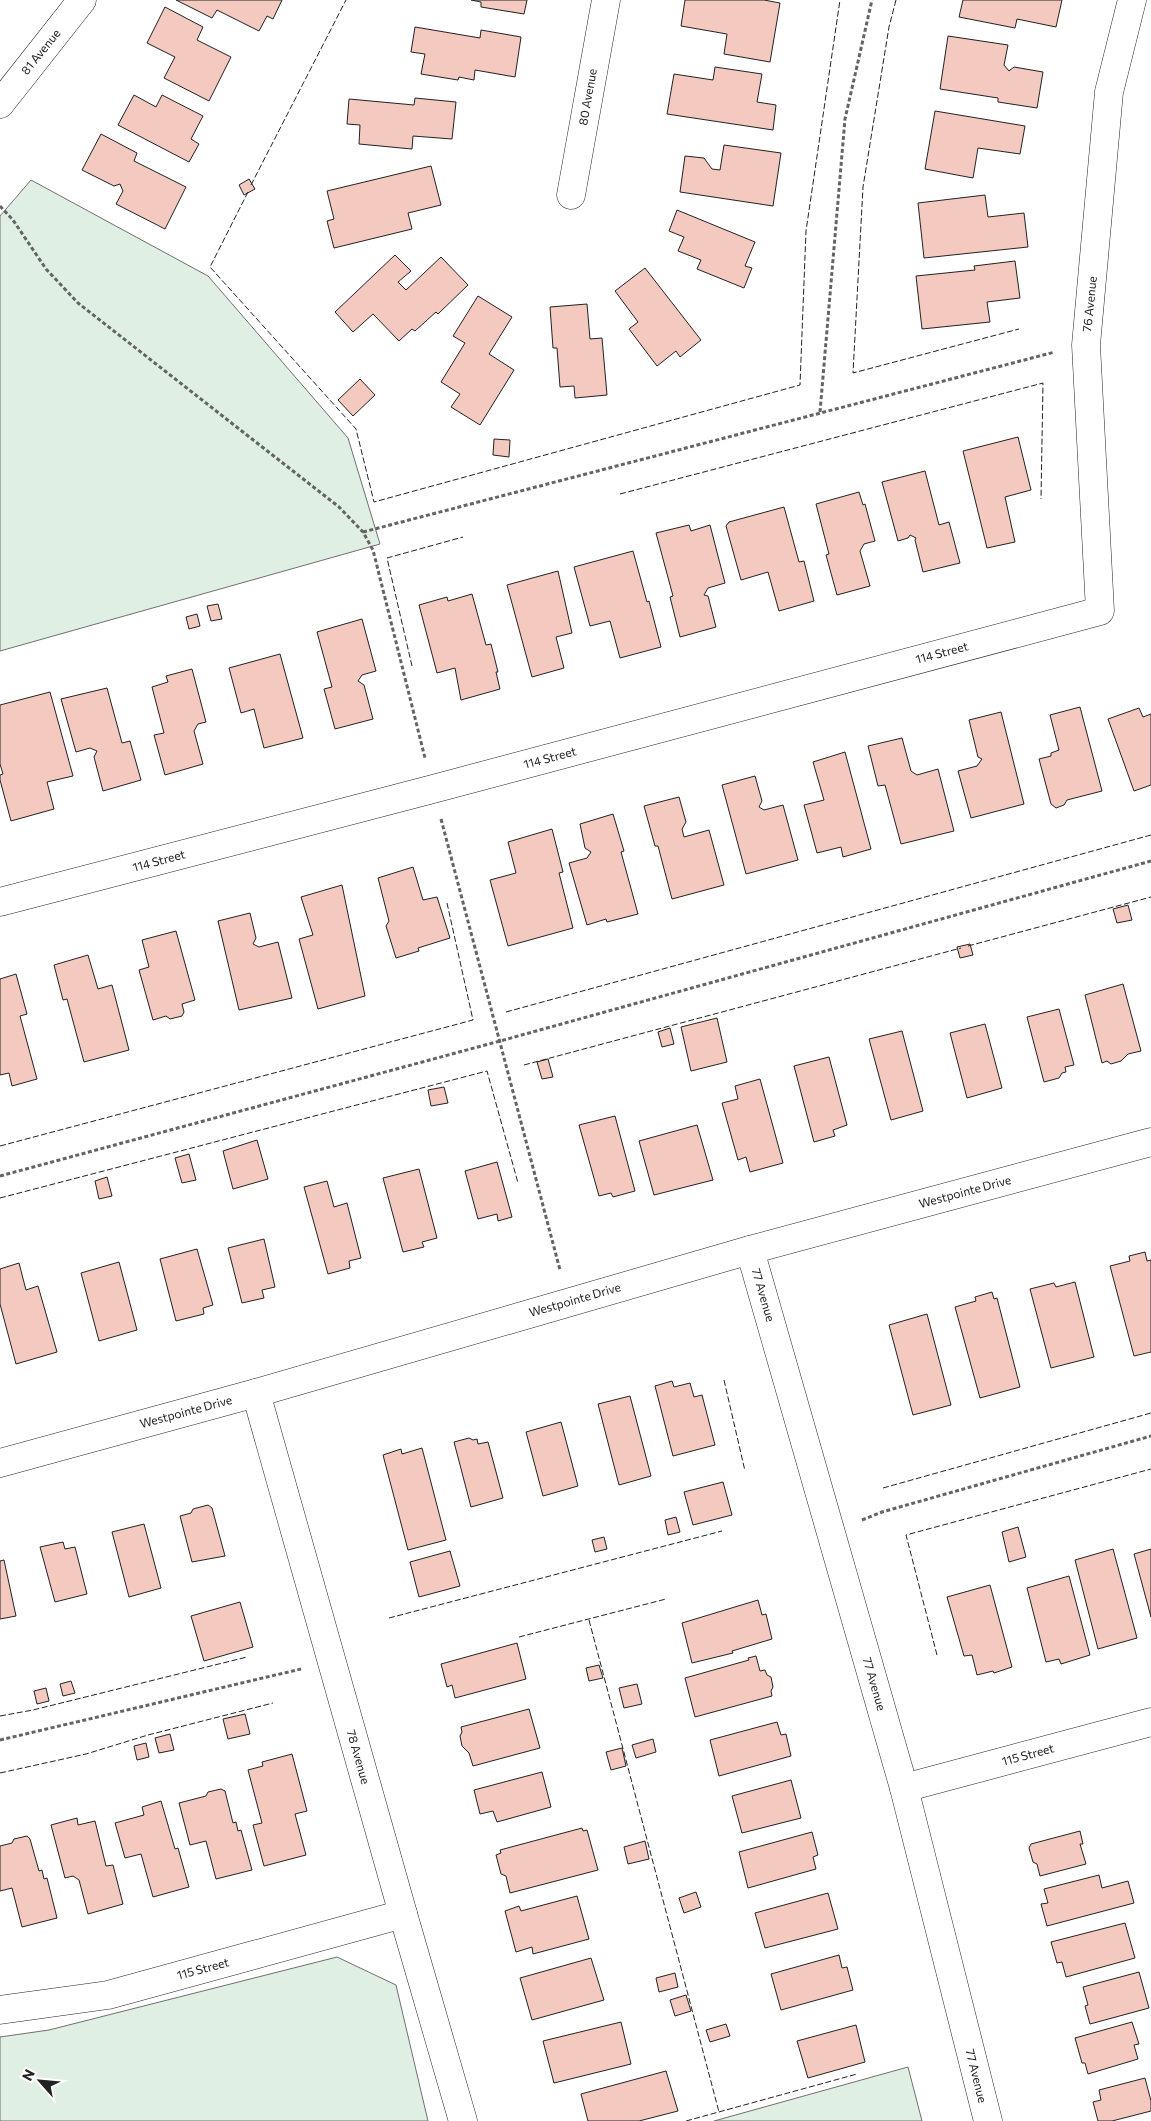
<svg xmlns="http://www.w3.org/2000/svg" width="1151" height="2121" viewBox="0 0 1151 2121" font-family="Commissioner,sans-serif">
  <rect width="100%" height="100%" fill="#fff"/>
  <g fill="#e0efe3" stroke="#6f6f6f">
    <path d="M31 180 208 276 348 438 380 544 0 651V216Z"/>
    <path d="M337 1957 396 1985 428 2121H0V2037L49 2030Z"/>
    <path d="M908 2067 922 2121H714Z"/>
  </g>
  <g fill="#f3c9c0" stroke="#222">
    <path d="M176 0H282L273 19 267 16 259 31 217 10 212 18Z"/>
    <path d="M471 0H527L524 14 481 7V2Z"/>
    <path d="M685 0H764L780 3 770 62 724 54 727 34 681 26Z"/>
    <path d="M963 0H1062L1056 27 1017 19 1015 28 959 17Z"/>
    <path d="M165 7 203 27 197 40 231 57 209 101 164 78 175 57 147 43Z"/>
    <path d="M415 27 480 38 481 30 521 37 515 77 475 70 474 80 459 77 458 80 421 74 425 54 411 52Z"/>
    <path d="M948 36 1008 45 1004 65 1009 71 1014 67 1043 72 1037 108 998 102V98L940 89Z"/>
    <path d="M715 67 762 74 757 102 776 105 773 130 667 114 674 74 713 80Z"/>
    <path d="M134 95 156 107 162 95 203 116 191 139 199 144 189 162 118 125Z"/>
    <path d="M415 98 456 102 452 139 413 136 412 149 359 144 360 125 347 124 349 99 414 105Z"/>
    <path d="M935 111 1025 126 1020 154 978 148 973 178 925 169Z"/>
    <path d="M101 134 137 153 134 161 186 187 165 229 116 204 123 191 120 184 114 186 82 170Z"/>
    <path d="M724 145 781 153 773 206 680 192 685 156 704 158 712 169 720 170Z"/>
    <path d="M431 166 441 205 408 213 412 229 334 248 327 221 334 219 327 191Z"/>
    <path d="M249 179 255 189 244 195 239 185Z"/>
    <path d="M985 195 988 217 1024 213 1028 247 924 258 918 203Z"/>
    <path d="M677 210 755 242 745 266 752 268 744 288 697 269 701 260 678 251 684 237 669 231Z"/>
    <path d="M395 255 411 271 398 282 406 290 441 257 468 285 438 314 436 312 415 331 412 329 399 341 373 314 353 332 335 312Z"/>
    <path d="M1015 261 1020 298 987 302 990 322 922 329 916 276 975 270 974 266Z"/>
    <path d="M645 268 701 340 680 357 676 351 657 366 629 329 638 322 615 291Z"/>
    <path d="M478 296 512 317 489 354 514 370 480 425 451 407 460 394 441 382 465 343 453 336Z"/>
    <path d="M587 304 590 339 602 338 607 395 575 398 574 386 560 387 557 348H553L550 307Z"/>
    <path d="M360 379 375 395 353 416 338 400Z"/>
    <path d="M1018 437 1031 490 1005 497 1015 542 987 548 963 451Z"/>
    <path d="M494 439 510 440 509 457 493 455Z"/>
    <path d="M925 471 939 525 949 522 960 563 923 572 915 540 916 538 910 535 908 538 898 541 882 482Z"/>
    <path d="M859 492 863 505 865 504 875 541 864 544 860 551 870 586 837 595 826 555 829 554 816 504Z"/>
    <path d="M784 507 799 562 804 561 814 601 779 611 768 572 741 580 726 526 729 522Z"/>
    <path d="M689 525 691 531 710 525 725 583 708 588 704 595 708 596 716 627 680 637 670 597 673 596 656 533Z"/>
    <path d="M633 551 647 602 649 601 661 647 620 658 610 621 590 626 574 567Z"/>
    <path d="M558 571 572 633 556 637 564 668 532 677 507 585Z"/>
    <path d="M472 594 486 645 491 644 498 672H496L500 689 461 700 455 668 437 673 419 605 447 597 448 601Z"/>
    <path d="M218 604 222 619 211 621 207 606Z"/>
    <path d="M197 614 200 626 189 629 186 617Z"/>
    <path d="M362 619 376 671 362 675 358 681 364 685 373 719 335 729 324 689 332 687 317 632Z"/>
    <path d="M280 654 303 738 264 748 254 709 241 713 229 668Z"/>
    <path d="M192 669 206 722 198 724 194 731 203 764 165 775 154 735 164 733 152 687 168 682 166 676Z"/>
    <path d="M107 688 122 743 130 741 141 780 103 791 94 757 97 751 90 748 76 752 61 699Z"/>
    <path d="M50 692 73 776 47 782 54 809 11 821 0 780V775L3 774 0 764V705Z"/>
    <path d="M1080 707 1102 791 1067 800 1064 805 1056 808 1051 804 1039 759 1051 756V753L1059 750 1050 715Z"/>
    <path d="M1139 708 1143 717 1151 714V785L1134 791 1108 719Z"/>
    <path d="M1001 712 1024 804 971 818 958 771 977 766 982 759 978 757 969 720Z"/>
    <path d="M902 738 911 771 917 775 938 769 954 831 901 844 885 785 878 786 868 746Z"/>
    <path d="M845 752 871 849 843 857 841 847 817 853 804 805 824 800 813 762Z"/>
    <path d="M755 776 762 801 759 807 764 810 783 805 798 860 746 874 722 785Z"/>
    <path d="M679 797 686 822 682 829 684 837 709 830 724 885 672 899 658 846H655L644 806Z"/>
    <path d="M613 814 624 851 621 852 638 914 607 922 606 919 587 925 569 863 587 858 591 852 585 848 580 824Z"/>
    <path d="M552 829 563 872 559 873 573 928 508 946 490 880 516 873 508 842Z"/>
    <path d="M413 867 423 900 437 897 450 938 418 948 419 951 396 958 386 926 389 921 378 878Z"/>
    <path d="M342 885 365 996 318 1009 299 939 313 935 301 897Z"/>
    <path d="M1128 905 1132 920 1117 923 1113 909Z"/>
    <path d="M250 913 256 938 253 944 259 947 278 942 292 998 239 1010 218 921Z"/>
    <path d="M176 931 195 1000 182 1004 184 1012 182 1016 170 1019 166 1016 153 1020 139 970 149 967 142 940Z"/>
    <path d="M970 944 973 955 960 958 957 947Z"/>
    <path d="M88 955 98 989 112 985 129 1050 84 1062 67 999 63 1000 54 965Z"/>
    <path d="M16 974 27 1014 20 1016 37 1079 12 1086 9 1073 0 1075V979Z"/>
    <path d="M1123 984 1141 1051 1128 1054 1121 1061 1111 1064 1107 1061 1102 1063 1085 995Z"/>
    <path d="M1059 1009 1074 1065 1065 1067 1066 1072 1062 1073 1059 1078 1044 1082 1027 1017Z"/>
    <path d="M717 1018 727 1062 691 1071 681 1027Z"/>
    <path d="M985 1024 1002 1088 967 1098 950 1033Z"/>
    <path d="M670 1028 674 1044 662 1047 658 1032Z"/>
    <path d="M902 1031 923 1111 891 1120 869 1039Z"/>
    <path d="M829 1057 847 1125 833 1130 835 1136 814 1142 794 1066Z"/>
    <path d="M548 1059 553 1077 542 1079 537 1062Z"/>
    <path d="M760 1079 783 1163 750 1172 746 1157 738 1160 722 1103 738 1099 735 1086Z"/>
    <path d="M444 1087 448 1103 431 1106 428 1090Z"/>
    <path d="M615 1116 635 1191 613 1197 611 1193 599 1196 579 1125Z"/>
    <path d="M697 1125 713 1180 654 1195 639 1141Z"/>
    <path d="M257 1140 268 1179 233 1189 223 1151Z"/>
    <path d="M189 1154 196 1180 182 1183 175 1158Z"/>
    <path d="M497 1162 512 1217 498 1221 497 1214 478 1219 465 1171Z"/>
    <path d="M419 1169 437 1238 422 1242 424 1247 403 1252 383 1178Z"/>
    <path d="M107 1177 112 1196 99 1199 95 1181Z"/>
    <path d="M327 1181 334 1207 347 1203 361 1258 349 1261 350 1268 328 1274 304 1187Z"/>
    <path d="M264 1239 275 1287 262 1290 264 1298 242 1303 228 1248Z"/>
    <path d="M197 1249 213 1305 203 1308 204 1314 176 1321 160 1259Z"/>
    <path d="M1145 1252 1147 1261 1151 1260V1352L1134 1356 1110 1266 1130 1261 1129 1256Z"/>
    <path d="M119 1262 137 1330 99 1341 81 1273Z"/>
    <path d="M19 1263 26 1290 38 1286 57 1352 16 1364 0 1304V1269Z"/>
    <path d="M1075 1282 1094 1357 1051 1368 1030 1289 1054 1283 1056 1287Z"/>
    <path d="M992 1292 994 1299 997 1298 1020 1387 980 1398 955 1307 976 1301 975 1297Z"/>
    <path d="M927 1314 951 1405 913 1415 889 1325Z"/>
    <path d="M672 1381 674 1387 690 1383 694 1397 702 1395 715 1445 673 1456 655 1386Z"/>
    <path d="M630 1396 651 1476 619 1485 598 1404Z"/>
    <path d="M561 1422 578 1486 543 1496 526 1432Z"/>
    <path d="M469 1438 473 1440 477 1439 478 1444 488 1442 503 1498 471 1507 454 1442Z"/>
    <path d="M422 1448 446 1540 408 1550 383 1455 401 1449 402 1454Z"/>
    <path d="M723 1482 732 1515 693 1525 684 1492Z"/>
    <path d="M208 1505 212 1508 225 1556 192 1562 180 1516 191 1513 193 1509Z"/>
    <path d="M676 1517 680 1532 668 1535 665 1520Z"/>
    <path d="M144 1524 161 1588 129 1597 112 1532Z"/>
    <path d="M1018 1527 1026 1557 1009 1562 1002 1532Z"/>
    <path d="M604 1537 607 1549 595 1552 592 1540Z"/>
    <path d="M63 1542 65 1549 75 1547 87 1594 55 1602 40 1547Z"/>
    <path d="M1113 1549 1137 1638 1098 1649 1075 1560Z"/>
    <path d="M1151 1549V1617L1134 1554Z"/>
    <path d="M450 1551 460 1586 419 1597 410 1562Z"/>
    <path d="M4 1560 16 1616 0 1619V1561Z"/>
    <path d="M1069 1576 1090 1655 1061 1664 1059 1659 1046 1662 1027 1588Z"/>
    <path d="M990 1585 1012 1667 994 1673 993 1671 977 1675 972 1655 964 1656 947 1597Z"/>
    <path d="M758 1600 762 1615 766 1614 772 1639 732 1651 733 1653 692 1663 682 1623Z"/>
    <path d="M240 1602 253 1647 204 1661 191 1616Z"/>
    <path d="M517 1643 526 1679 455 1698 452 1685 447 1687 441 1664Z"/>
    <path d="M756 1656 760 1671 765 1670 767 1675 771 1677 773 1687 771 1691 772 1696 695 1717 685 1678 749 1660 748 1658Z"/>
    <path d="M599 1665 603 1678 589 1681 586 1668Z"/>
    <path d="M71 1681 75 1693 63 1696 60 1684Z"/>
    <path d="M637 1684 642 1704 624 1708 619 1688Z"/>
    <path d="M46 1688 49 1701 37 1704 34 1691Z"/>
    <path d="M529 1709 540 1748 473 1766 469 1753 462 1746 460 1736 462 1732 461 1727Z"/>
    <path d="M245 1714 250 1734 228 1739 223 1719Z"/>
    <path d="M777 1722 781 1735 786 1734 791 1756 719 1776 710 1740Z"/>
    <path d="M170 1734 174 1750 159 1753 155 1738Z"/>
    <path d="M653 1739 656 1752 636 1758 632 1745Z"/>
    <path d="M146 1743 149 1757 137 1760 134 1746Z"/>
    <path d="M622 1748 626 1766 611 1770 606 1752Z"/>
    <path d="M292 1754 307 1811 295 1814 306 1855 264 1866 253 1825 262 1823 248 1770 263 1766 262 1762Z"/>
    <path d="M542 1772 551 1807 497 1822 493 1811 480 1814 474 1790Z"/>
    <path d="M791 1780 801 1818 742 1833 732 1796Z"/>
    <path d="M221 1789 225 1791 233 1823 236 1822 238 1831 241 1830 252 1870 216 1879 206 1841 190 1845 179 1803 206 1796 208 1792Z"/>
    <path d="M161 1801 175 1849 178 1848 189 1887 153 1897 141 1854 125 1858 115 1823 144 1815 142 1807Z"/>
    <path d="M77 1818 78 1825 95 1821 106 1866 113 1865 123 1904 88 1914 79 1880 73 1876 65 1878 51 1825Z"/>
    <path d="M582 1828 583 1831 587 1830 598 1870 510 1893 506 1876 501 1874 496 1855 501 1853 500 1850Z"/>
    <path d="M1080 1831 1083 1844H1080L1086 1864 1040 1876 1037 1864 1033 1862 1029 1848 1031 1844Z"/>
    <path d="M812 1832 818 1855 813 1857 816 1869 748 1888 739 1852Z"/>
    <path d="M27 1836 30 1839 39 1871 42 1870 44 1879 47 1878 57 1918 22 1927 12 1888 0 1891V1846L12 1843 14 1839Z"/>
    <path d="M645 1841 649 1859 628 1864 624 1847Z"/>
    <path d="M1099 1875 1102 1888 1128 1881 1134 1903 1047 1926 1041 1904 1048 1903 1044 1889Z"/>
    <path d="M696 1892 701 1907 684 1913 679 1898Z"/>
    <path d="M828 1893 838 1929 765 1948 755 1913Z"/>
    <path d="M577 1896 589 1939 533 1954 532 1947 516 1952 505 1911 519 1906 521 1911Z"/>
    <path d="M1125 1923 1135 1958 1066 1977 1062 1962 1057 1963 1051 1942Z"/>
    <path d="M839 1955 842 1968 847 1967 853 1990 781 2010 771 1974Z"/>
    <path d="M591 1958 604 2000 532 2020 520 1978Z"/>
    <path d="M1139 1972 1149 2008 1090 2024 1085 2006 1088 2005 1083 1987Z"/>
    <path d="M675 1973 678 1987 659 1992 656 1978Z"/>
    <path d="M686 1995 691 2011 675 2016 670 2000Z"/>
    <path d="M621 2022 631 2064 554 2083 543 2041Z"/>
    <path d="M1132 2022 1139 2044 1134 2045 1138 2059 1088 2074 1085 2063H1082L1075 2038Z"/>
    <path d="M726 2024 730 2036 710 2042 706 2030Z"/>
    <path d="M856 2025 865 2062 808 2078 797 2041Z"/>
    <path d="M666 2071 678 2111 639 2121H588L581 2094Z"/>
    <path d="M1145 2078 1151 2101V2111L1112 2121H1098L1093 2102 1101 2100 1099 2090Z"/>
  </g>
  <g fill="none" stroke-linecap="round" stroke-linejoin="round">
    <defs>
      <g id="minor">
        <path d="M0 104 82 0"/>
        <path d="M571 195 606 0"/>
        <path d="M0 902 433 789 1100 611 1086 345 1109 92 1132 0"/>
        <path d="M256 1393 403 1914 463 2121"/>
        <path d="M904 1788 1151 1722"/>
        <path d="M0 2010 108 1995 403 1914"/>
      </g>
      <g id="tertiary">
        <path d="M750 1250 904 1788 988 2121"/>
        <path d="M0 1463 256 1393 750 1250 1151 1142"/>
      </g>
    </defs>
    <use href="#minor" stroke="#222" stroke-width="29"/>
    <use href="#tertiary" stroke="#222" stroke-width="29"/>
    <g stroke="#646464" stroke-width="3" stroke-dasharray="4 2.5" stroke-linecap="butt">
      <path d="M0 206 13 220 46 269 78 303 339 507 363 532 373 550 425 758"/>
      <path d="M820 412 845 119 872 0"/>
      <path d="M363 532 1055 352"/>
      <path d="M441 819 560 1270"/>
      <path d="M0 1176 500 1041 1151 861"/>
      <path d="M862 1520 882 1512 1151 1436"/>
      <path d="M0 1740 301 1669"/>
    </g>
    <use href="#minor" stroke="#fff" stroke-width="28"/>
    <use href="#tertiary" stroke="#fff" stroke-width="28"/>
    <g stroke="#222" stroke-width="1" stroke-dasharray="6 2.5" stroke-linecap="butt">
      <path d="M896 0 889 27 863 187 853 373 1019 329"/>
      <path d="M251 185 346 0"/>
      <path d="M248 192 210 267 356 429 374 502 800 385 806 231 840 0"/>
      <path d="M620 494 1043 383 1041 499"/>
      <path d="M412 666 387 558 463 537"/>
      <path d="M968 946 1151 897"/>
      <path d="M506 1012 1151 835"/>
      <path d="M524 1065 961 948"/>
      <path d="M0 1146 473 1020 447 903"/>
      <path d="M0 1198 487 1071 518 1183"/>
      <path d="M724 1380 745 1471"/>
      <path d="M883 1488 1151 1413"/>
      <path d="M389 1618 722 1531"/>
      <path d="M589 1620 719 2112"/>
      <path d="M519 1637 666 1599"/>
      <path d="M937 1655 906 1535 1151 1469"/>
      <path d="M0 1716 33 1710 247 1657"/>
      <path d="M0 1773 86 1754 148 1735 273 1703"/>
      <path d="M686 2121 857 2074"/>
    </g>
  </g>
  <g text-anchor="middle" stroke-width="4" stroke-linejoin="round" paint-order="stroke">
    <g font-size="12" fill="#222" stroke="#fff">
      <text transform="translate(41 52) rotate(-51)" y="4">81 Avenue</text>
      <text transform="translate(588 97) rotate(-80)" y="4">80 Avenue</text>
      <text transform="translate(1090 304) rotate(-84)" y="4">76 Avenue</text>
      <text transform="translate(942 653) rotate(-15)" y="4">114 Street</text>
      <text transform="translate(550 758) rotate(-15)" y="4">114 Street</text>
      <text transform="translate(159 861) rotate(-15)" y="4">114 Street</text>
      <text transform="translate(965 1192) rotate(-15)" y="4">Westpointe Drive</text>
      <text transform="translate(763 1295) rotate(74)" y="4">77 Avenue</text>
      <text transform="translate(575 1300) rotate(-16)" y="4">Westpointe Drive</text>
      <text transform="translate(186 1412) rotate(-15)" y="4">Westpointe Drive</text>
      <text transform="translate(874 1684) rotate(74)" y="4">77 Avenue</text>
      <text transform="translate(1028 1755) rotate(-15)" y="4">115 Street</text>
      <text transform="translate(358 1757) rotate(74)" y="4">78 Avenue</text>
      <text transform="translate(203 1969) rotate(-15)" y="4">115 Street</text>
      <text transform="translate(976 2076) rotate(76)" y="4">77 Avenue</text>
    </g>
  </g>
  <g transform="translate(40 2081) rotate(297)" stroke="#ffffff" stroke-width="4" paint-order="stroke">
  <path d="M0-4L9 19L0 12L-9 19Z" fill="#222222"/>
  <text y="-8" font-size="14" font-weight="bold" text-anchor="middle" fill="#222222">N</text>
  </g>
</svg>
